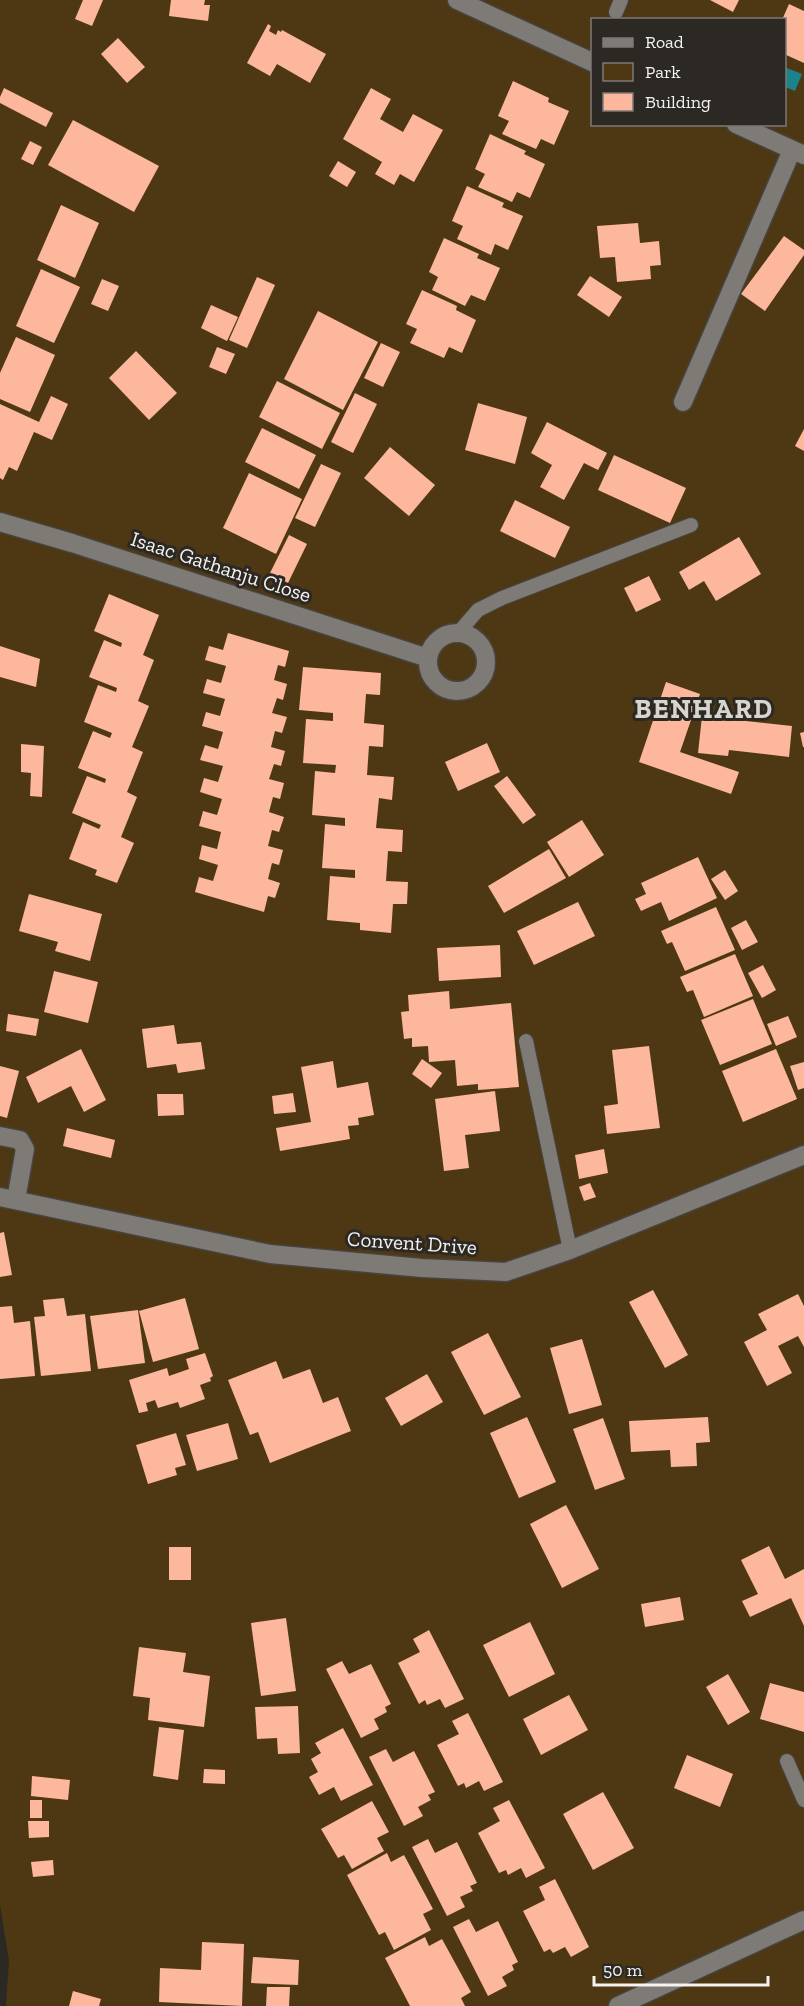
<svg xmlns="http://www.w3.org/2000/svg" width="804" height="2006" viewBox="0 0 804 2006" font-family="'Zilla Slab',serif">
  <rect width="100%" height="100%" fill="#2c2924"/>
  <path fill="#4e3814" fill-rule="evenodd" d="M0 0H804V2006H6L9 1961 0 1905ZM592 20H784V124H592Z"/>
  <path fill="#1b838b" d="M784 67 802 74 795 91 785 87Z"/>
  <g fill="#fcb79d">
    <path d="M83 0H103L92 26 75 19Z"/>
    <path d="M171 0H205L204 5H210L208 21 169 16Z"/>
    <path d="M710 0H739L733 12Z"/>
    <path d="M789 4 804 11V63L784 54V20H782Z"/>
    <path d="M268 24 271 26 269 31 276 35 278 30 281 32 282 30 326 54 310 83 277 64 270 76 247 63Z"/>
    <path d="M118 38 145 67 127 83 101 54Z"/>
    <path d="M513 81 549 98 548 102 569 111 554 145 541 139 536 149 502 134 509 121 498 116Z"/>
    <path d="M4 88 53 113 46 127 0 103V97Z"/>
    <path d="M371 88 391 99 380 119 403 132 413 114 443 130 414 182 400 174 394 185 375 174 382 162 343 139Z"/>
    <path d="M73 120 159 166 134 212 48 165Z"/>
    <path d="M490 134 526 151 524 154 545 164 530 198 517 192 512 202 478 187 485 174 475 169Z"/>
    <path d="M30 141 42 147 33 165 21 159Z"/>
    <path d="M338 161 356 172 347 187 329 176Z"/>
    <path d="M467 186 504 203 502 207 523 216 508 250 495 244 491 255 457 239 463 226 452 221Z"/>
    <path d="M61 205 99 223 75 278 37 260Z"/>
    <path d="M638 223 640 243 659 241 661 265 650 266 651 279 617 282 615 257 600 258 597 226Z"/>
    <path d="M784 236 804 250V255L765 311 741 294Z"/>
    <path d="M444 238 479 254 477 258 500 268 485 301 471 295 465 306 432 290 438 277 429 272Z"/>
    <path d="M41 269 80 287 54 343 16 326Z"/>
    <path d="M590 276 622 297 609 317 577 295Z"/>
    <path d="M257 277 275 285 247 348 229 340Z"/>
    <path d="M102 279 119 286 108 311 91 304Z"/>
    <path d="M422 290 457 306 456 310 476 320 462 353 449 347 444 358 410 343 417 329 406 324Z"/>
    <path d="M211 305 238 317 227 341 201 328Z"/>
    <path d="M318 311 378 342 343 410 284 379Z"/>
    <path d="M16 337 55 355 30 412 0 399V373Z"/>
    <path d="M381 343 400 352 383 387 364 378Z"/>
    <path d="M217 347 235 354 226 374 209 367Z"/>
    <path d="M136 351 177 393 149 420 109 378Z"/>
    <path d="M277 381 340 413 322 449 259 417Z"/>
    <path d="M355 393 377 404 353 453 331 442Z"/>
    <path d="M51 396 68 404 52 440 34 432 17 471 9 467 3 480 0 478V404L39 422Z"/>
    <path d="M478 403 527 417 515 464 465 450Z"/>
    <path d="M547 422 607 453 598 470 584 463 564 500 540 487 552 465 531 453Z"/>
    <path d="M262 428 316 455 299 489 245 462Z"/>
    <path d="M804 429V451L795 446Z"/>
    <path d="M390 447 435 485 409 516 364 478Z"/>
    <path d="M614 455 686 488 670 523 598 490Z"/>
    <path d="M321 464 341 473 315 527 295 518Z"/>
    <path d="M249 473 302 499 276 554 223 528Z"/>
    <path d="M515 500 570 527 555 558 500 531Z"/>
    <path d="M289 535 307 544 288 583 270 573Z"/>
    <path d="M739 537 761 574 716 601 704 581 689 590 679 572Z"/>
    <path d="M649 576 661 600 636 612 624 588Z"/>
    <path d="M109 594 159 615 143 655 154 660 138 701 149 706 132 747 143 752 127 792 137 797 121 837 134 843 117 883 95 875 97 870 69 859 83 822 99 829 101 825 72 813 87 776 105 783 106 779 78 768 93 731 110 738 112 733 84 722 98 685 116 692 117 688 89 677 104 640 121 647 122 643 94 631Z"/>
    <path d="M228 633 289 651 285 667 278 665 274 680 287 684 283 700 277 698 272 713 287 717 282 733 275 731 271 747 285 751 281 766 274 764 269 779 284 783 280 799 273 797 269 812 284 817 279 832 272 830 268 846 283 850 279 865 272 863 268 879 280 883 275 898 268 896 264 912 195 892 199 877 213 881 218 865 199 859 202 845 217 849 221 832 199 826 203 811 217 815 222 799 200 792 204 778 218 782 223 766 200 760 205 745 218 749 223 732 202 726 206 712 220 716 225 699 203 693 207 679 221 683 226 666 205 660 209 646 223 650Z"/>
    <path d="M0 646 40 659 36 687 0 677Z"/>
    <path d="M303 667 381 673 380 695 366 694 364 723 384 725 383 747 369 746 367 775 394 777 392 800 379 798 376 828 403 830 402 852 388 851 386 881 408 882 407 904H393L391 933 360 930V923L327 920 330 876 355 878V870L322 868 325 824 345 826V818L312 815 315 771 335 773 336 765 303 763 306 719 333 721V713L299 710Z"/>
    <path d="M666 682 700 694 680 752 739 772 731 794 639 762Z"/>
    <path d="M702 716 792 726 789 757 729 750 728 756 698 753Z"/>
    <path d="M804 732V747H803L800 733Z"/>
    <path d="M487 743 500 772 458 791 445 762Z"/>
    <path d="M21 744 44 746 42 797 30 796 31 773 21 772Z"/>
    <path d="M507 776 536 815 523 824 494 786Z"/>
    <path d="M582 820 604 855 569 877 547 842Z"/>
    <path d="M549 849 566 878 504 913 488 886Z"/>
    <path d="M698 857 717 898 669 921 661 902 641 911 635 899 646 894 641 883Z"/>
    <path d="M725 870 738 891 725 900 711 879Z"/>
    <path d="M29 894 102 914 90 961 55 951 58 942 19 931Z"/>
    <path d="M578 902 595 936 534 965 517 931Z"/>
    <path d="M716 907 735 950 685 971 672 942 667 944 661 931Z"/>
    <path d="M746 920 758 942 742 950 731 928Z"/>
    <path d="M500 945 501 977 439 981 437 948Z"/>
    <path d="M735 954 753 996 704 1017 693 990 687 992 680 977Z"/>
    <path d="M763 965 776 990 762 998 748 973Z"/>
    <path d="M54 971 98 982 88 1023 44 1012Z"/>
    <path d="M449 991 450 1009 511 1003 519 1087 478 1090V1084L457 1086 455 1060 429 1062 428 1046 412 1047V1038L404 1039 401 1012 409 1011 408 995Z"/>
    <path d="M753 999 772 1044 720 1065 701 1020Z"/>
    <path d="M8 1014 39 1019 36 1036 6 1031Z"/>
    <path d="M788 1016 797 1037 776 1046 767 1024Z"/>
    <path d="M174 1025 177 1044 201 1042 205 1069 178 1073 176 1064 147 1068 142 1029Z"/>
    <path d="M649 1046 660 1128 607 1134 604 1106 618 1104 612 1050Z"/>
    <path d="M81 1049 106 1100 84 1112 71 1086 38 1103 26 1077Z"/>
    <path d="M776 1049 797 1099 743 1122 722 1071Z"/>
    <path d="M422 1059 442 1073 431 1088 412 1074Z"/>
    <path d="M333 1061 337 1088 368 1082 374 1115 358 1118 359 1125 348 1126 350 1139 280 1151 276 1128 311 1122 301 1067Z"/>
    <path d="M804 1062V1088L798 1090 790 1066Z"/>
    <path d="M0 1066 19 1071 7 1118 0 1116Z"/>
    <path d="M495 1091 500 1131 465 1135 469 1168 444 1171 435 1099Z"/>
    <path d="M293 1093 296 1112 274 1114 272 1096Z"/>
    <path d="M157 1094H183L184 1115 158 1116Z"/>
    <path d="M67 1128 115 1140 111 1158 63 1146Z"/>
    <path d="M604 1149 608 1173 579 1179 575 1155Z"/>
    <path d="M590 1183 596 1197 584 1201 579 1187Z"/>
    <path d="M4 1232 12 1275 0 1277V1233Z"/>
    <path d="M653 1290 688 1355 665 1368 629 1302Z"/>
    <path d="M798 1294 804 1306V1347L798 1336 778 1346 792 1373 767 1386 744 1342 767 1330 758 1314Z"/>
    <path d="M64 1298 67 1316 85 1314 91 1371 41 1376 34 1317 45 1316 43 1300Z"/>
    <path d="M185 1298 199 1349 153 1362 139 1311Z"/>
    <path d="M12 1306 14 1323 30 1321 35 1376 0 1379V1307Z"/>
    <path d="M138 1310 145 1363 98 1369 90 1316Z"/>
    <path d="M488 1333 521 1397 484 1415 451 1352Z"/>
    <path d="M582 1339 602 1405 569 1414 550 1348Z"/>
    <path d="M205 1353 213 1376 210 1378 211 1381 200 1385 205 1399 180 1408 178 1402 158 1408 155 1400 146 1403 148 1411 139 1413 129 1380 167 1368 169 1376 189 1369 186 1359Z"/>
    <path d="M276 1361 283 1379 310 1369 323 1403 338 1397 351 1431 270 1463 258 1432 250 1435 228 1380Z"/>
    <path d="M427 1374 443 1402 401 1426 385 1398Z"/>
    <path d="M527 1417 556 1482 519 1498 490 1433Z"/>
    <path d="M708 1417 710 1442 696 1443 697 1466 671 1467 670 1450 631 1452 629 1421Z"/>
    <path d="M603 1418 625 1479 595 1490 573 1429Z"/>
    <path d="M228 1423 238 1459 197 1471 186 1435Z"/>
    <path d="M176 1433 186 1465 175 1468 177 1475 148 1484 136 1445Z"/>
    <path d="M566 1505 599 1569 562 1588 530 1524Z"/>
    <path d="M769 1546 785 1579 804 1569V1626L791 1598 750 1617 742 1601 758 1594 741 1560Z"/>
    <rect x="169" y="1547" width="22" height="33"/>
    <path d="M680 1597 684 1620 645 1627 641 1604Z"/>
    <path d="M286 1618 296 1691 261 1696 251 1623Z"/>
    <path d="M530 1622 555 1674 509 1697 483 1645Z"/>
    <path d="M429 1630 464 1699 445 1708 440 1699 427 1705 425 1700 419 1704 398 1663 420 1652 413 1639Z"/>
    <path d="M139 1647 186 1653 183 1672 210 1676 204 1727 148 1720 150 1698 133 1696Z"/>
    <path d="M342 1661 349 1674 371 1664 391 1704 385 1707 387 1712 374 1719 379 1729 361 1738 326 1669Z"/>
    <path d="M728 1674 750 1712 728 1725 706 1687Z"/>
    <path d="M770 1683 804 1692V1732L760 1719Z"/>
    <path d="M569 1695 588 1730 541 1755 523 1719Z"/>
    <path d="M298 1706 300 1753 278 1754 277 1738 257 1739 255 1707Z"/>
    <path d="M468 1713 503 1782 484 1791 479 1781 466 1788 464 1783 458 1786 437 1745 459 1734 452 1721Z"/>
    <path d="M159 1727 184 1730 178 1780 153 1776Z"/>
    <path d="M343 1728 373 1785 341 1801 334 1787 319 1795 309 1777 318 1772 311 1759 321 1753 315 1743Z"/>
    <path d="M386 1749 393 1762 414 1751 435 1792 428 1795 431 1800 418 1807 423 1816 404 1826 369 1757Z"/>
    <path d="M687 1755 733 1774 720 1807 674 1788Z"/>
    <path d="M204 1769 225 1770V1784L203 1783Z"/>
    <path d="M32 1776 70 1780 68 1800 31 1796Z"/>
    <path d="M603 1792 634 1848 593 1870 563 1814Z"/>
    <rect x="30" y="1800" width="12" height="18"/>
    <path d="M509 1800 545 1868 526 1878 521 1868 508 1875 506 1870 499 1873 478 1833 500 1821 493 1808Z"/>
    <path d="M372 1801 389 1832 377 1838 384 1851 352 1869 344 1855 338 1858 321 1829Z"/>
    <path d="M28 1821H49V1837L29 1838Z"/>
    <path d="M428 1839 435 1853 457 1842 477 1883 470 1886 473 1891 460 1897 465 1907 447 1916 412 1847Z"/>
    <path d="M387 1853 391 1862 404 1855 433 1909 423 1914 431 1930 394 1950 385 1932 379 1935 347 1875Z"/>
    <path d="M53 1860 54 1875 33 1877 31 1862Z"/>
    <path d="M555 1879 589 1947 571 1957 565 1947 553 1953 550 1949 544 1952 523 1911 545 1900 539 1887Z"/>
    <path d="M469 1919 476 1932 498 1921 518 1962 512 1965 514 1970 502 1977 507 1986 488 1996 453 1927Z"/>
    <path d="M425 1937 429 1946 442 1939 471 1992 461 1998 465 2006H410L385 1958Z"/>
    <path d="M202 1942 244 1944 242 2006 159 2002 160 1968 201 1970Z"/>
    <path d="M253 1957 299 1960 298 1985 251 1983Z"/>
    <path d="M267 1987H290L289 2006H266Z"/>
    <path d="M73 1991 101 1999 99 2006H69Z"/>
  </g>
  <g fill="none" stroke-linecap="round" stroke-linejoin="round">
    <defs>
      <g id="lane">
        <path d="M616 12 621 0"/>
        <path d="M459 632 478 610 502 598 691 525"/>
        <path d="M526 1041 570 1250"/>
        <path d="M787 1761 804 1800"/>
      </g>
      <g id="street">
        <path d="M457 0 592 62"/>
        <path d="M736 124 804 155"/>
        <path d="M683 402 792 150"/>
        <path d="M0 522 72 543 428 658"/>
        <circle cx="457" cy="662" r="29"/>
        <path d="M0 1136 20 1140 25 1149 16 1200"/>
        <path d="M0 1197 270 1254 422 1268 506 1272 570 1250 804 1155"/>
        <path d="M618 2006 804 1920"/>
      </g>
    </defs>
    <use href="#lane" stroke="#464440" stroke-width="16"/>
    <use href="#street" stroke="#464440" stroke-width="21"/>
    <use href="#lane" stroke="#7e7a75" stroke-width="14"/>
    <use href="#street" stroke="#7e7a75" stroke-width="18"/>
  </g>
  <g text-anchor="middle" stroke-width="6" stroke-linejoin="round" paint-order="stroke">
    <g font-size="21" fill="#f5f3f0" stroke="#2c2924">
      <text transform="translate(221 567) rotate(18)" y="7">Isaac Gathanju Close</text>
      <text transform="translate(412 1243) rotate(4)" y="7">Convent Drive</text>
    </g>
    <g font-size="27" font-weight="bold" letter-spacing="1.5" fill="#d8d4ce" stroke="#2c2924">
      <text x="704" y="718">BENHARD</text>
    </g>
  </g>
  <rect x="591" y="18" width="195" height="108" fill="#2c2924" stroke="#7c7a76" stroke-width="1.5"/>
  <rect x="603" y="38" width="30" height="9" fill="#7e7a75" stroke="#7c7a76" stroke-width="1.5"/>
  <text x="645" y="48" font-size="18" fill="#f5f3f0">Road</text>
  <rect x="603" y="63" width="30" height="18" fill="#4e3814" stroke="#7c7a76" stroke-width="1.5"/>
  <text x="645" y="78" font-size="18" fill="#f5f3f0">Park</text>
  <rect x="603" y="93" width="30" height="18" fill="#fcb79d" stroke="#7c7a76" stroke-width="1.5"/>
  <text x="645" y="108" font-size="18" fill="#f5f3f0">Building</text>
  <path d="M594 1976v9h174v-9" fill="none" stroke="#f5f3f0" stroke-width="3"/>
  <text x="603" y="1976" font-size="18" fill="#f5f3f0" stroke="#2c2924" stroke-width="4.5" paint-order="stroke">50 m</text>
</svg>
